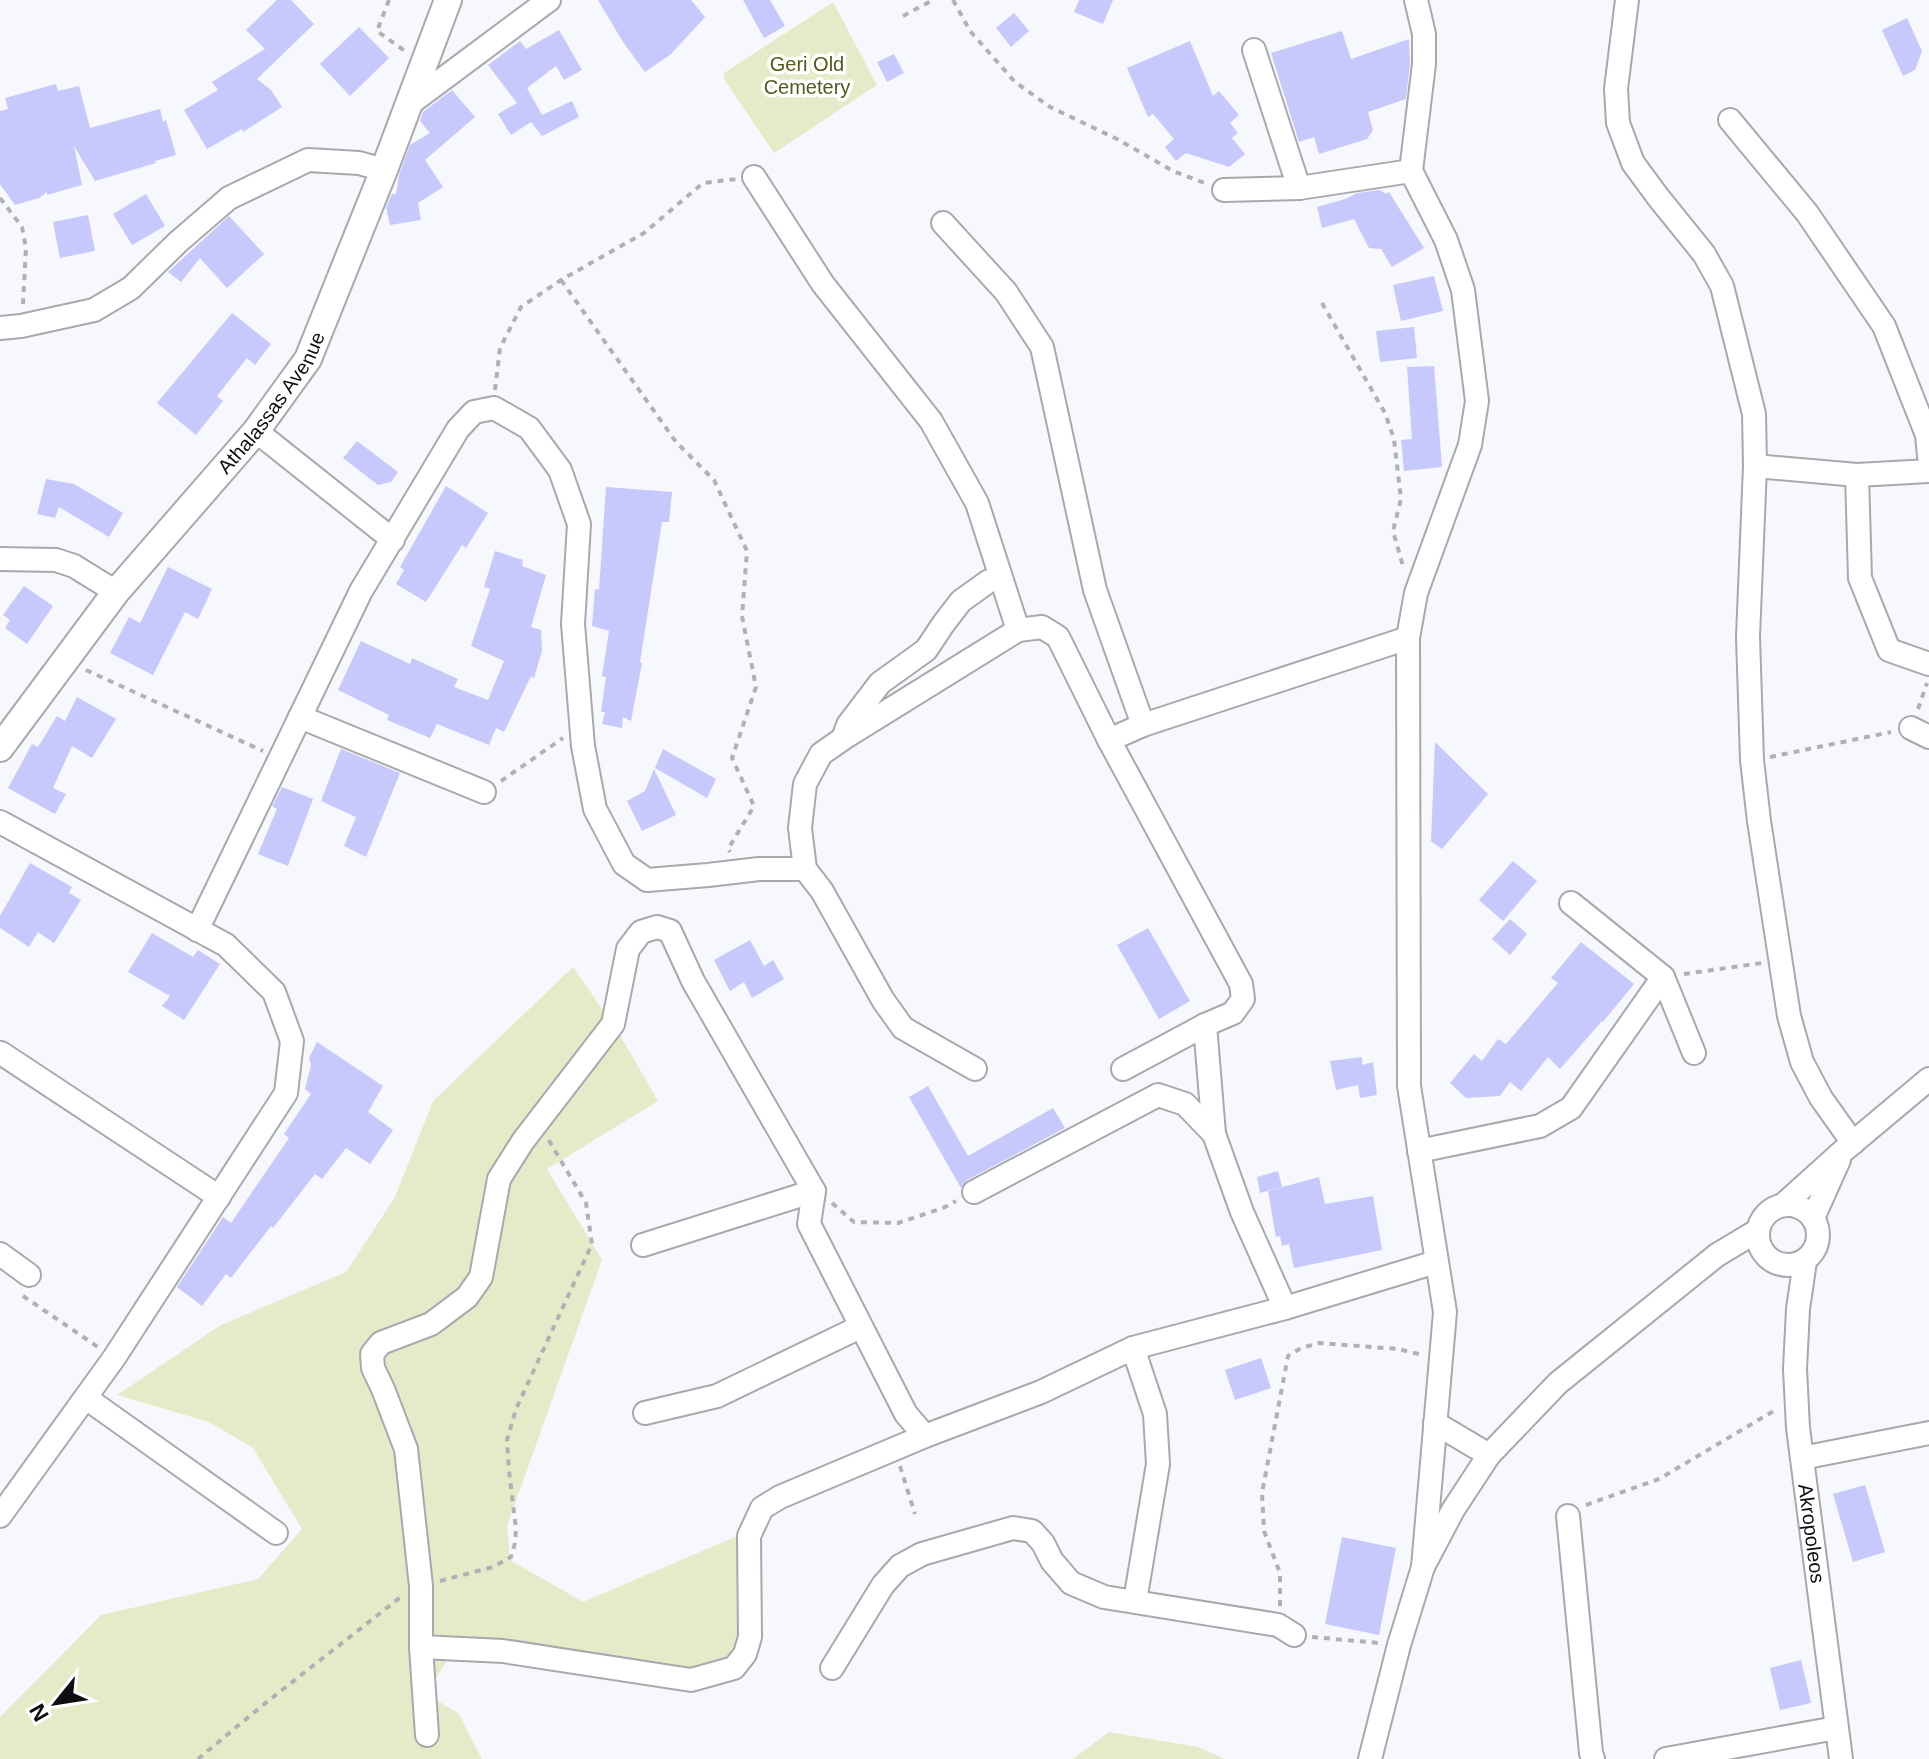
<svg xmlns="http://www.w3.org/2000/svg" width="1929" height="1759" viewBox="0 0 1929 1759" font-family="Helvetica,sans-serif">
  <rect width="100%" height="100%" fill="#f6f8fd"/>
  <g fill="#e7eac8">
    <path d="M833 2 877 85 774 153 724 79V73Z"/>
    <path d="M573 967 620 1035 658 1101 547 1169 602 1260 507 1526 510 1560 583 1602 742 1534 745 1658 701 1687 451 1654 426 1694 458 1713 482 1759H0V1717L101 1615 258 1579 302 1529 253 1448 209 1422 117 1395 221 1325 346 1272 395 1197 433 1101Z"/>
    <path d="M1109 1732 1198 1747 1225 1759H1073Z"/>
  </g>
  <g fill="#c7c9fc">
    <path d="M277 0H291L314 24 257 79 271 90 282 107 243 132 242 129 207 149 184 110 218 90 212 82 265 49 246 30Z"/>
    <path d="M598 0H691L705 17 671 54 645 72 623 42Z"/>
    <path d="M743 0H770L785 26 764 38Z"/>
    <path d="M1079 0H1113L1103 24 1074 12Z"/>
    <path d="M1014 13 1029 31 1011 47 996 28Z"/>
    <path d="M1907 18 1922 51 1915 70 1903 76 1882 30Z"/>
    <path d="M359 27 389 58 350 96 320 64Z"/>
    <path d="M559 30 582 70 564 80 556 66 527 88 542 115 572 101 579 117 542 136 531 122 511 135 498 114 517 103 488 65 520 41 526 49Z"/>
    <path d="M1342 31 1351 59 1409 39 1410 63 1406 99 1368 112 1373 130 1367 139 1319 154 1314 137 1299 142 1271 53Z"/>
    <path d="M1190 41 1213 96 1219 91 1239 115 1230 123 1238 133 1232 138 1245 154 1229 167 1186 153 1176 161 1165 147 1174 139 1153 114 1148 117 1127 68Z"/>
    <path d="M894 54 904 73 887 82 877 62Z"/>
    <path d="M56 84 58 91 79 86 90 128 160 109 163 122 166 120 176 155 155 161 156 163 95 181 74 146 82 185 47 195V192L39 198 15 205 0 184V111L8 109 5 98Z"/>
    <path d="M452 90 475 117 425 160 443 187 418 203 421 220 390 225 386 207 392 194H396L399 175 410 145 430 133 420 121 423 112Z"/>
    <path d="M1380 190 1386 194 1389 192 1424 248 1392 267 1381 249 1369 248 1354 219 1322 228 1317 207 1345 199 1357 193Z"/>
    <path d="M146 194 165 226 132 245 113 214Z"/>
    <path d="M88 215 95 251 60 258 53 222Z"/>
    <path d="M229 216 264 254 227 288 200 258 181 282 168 272Z"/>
    <path d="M1434 276 1443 311 1401 321 1393 285Z"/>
    <path d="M232 313 271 344 255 365 247 358 217 396 223 401 196 435 157 403Z"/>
    <path d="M1414 327 1417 358 1380 362 1376 331Z"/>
    <path d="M1434 366 1442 467 1404 471 1401 440 1412 439 1407 367Z"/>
    <path d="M357 441 398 472 391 482 378 485 343 458Z"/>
    <path d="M46 479 74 484 123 513 109 537 59 507 55 518 37 514Z"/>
    <path d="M446 486 488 513 466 548 462 545 426 602 396 584 404 570 400 567Z"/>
    <path d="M606 487 672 492 669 522H662L640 662 642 663 631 721 623 717 622 728 602 724 605 712H601L606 677 602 676 609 631 592 626 595 589 599 590Z"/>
    <path d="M495 551 523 560 522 566 546 575 531 627 541 630 542 651 534 678 531 676 504 732 496 728 489 745 437 724 430 738 387 720 389 715 338 690 361 641 410 664 412 658 458 679 454 687 488 700 504 661 471 646 490 589 484 587Z"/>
    <path d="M168 567 212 589 198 619 185 612 153 675 110 653 129 617 140 623Z"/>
    <path d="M24 586 53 606 27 644 5 628 10 620 3 615Z"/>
    <path d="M77 697 116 719 92 758 72 746 53 788 66 794 55 814 8 788 32 744 38 747 57 716 65 721Z"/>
    <path d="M1435 742 1488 794 1442 849 1431 841Z"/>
    <path d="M341 749 400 773 366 857 344 846 356 817 321 801Z"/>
    <path d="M663 749 716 779 707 798 655 768Z"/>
    <path d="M654 769 676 815 642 831 627 801 645 791Z"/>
    <path d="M282 787 313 799 288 866 258 854 277 809 272 806Z"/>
    <path d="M1513 861 1537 881 1503 921 1479 900Z"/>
    <path d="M30 863 72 887 69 893 81 900 54 943 38 932 29 947 0 928V916Z"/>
    <path d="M1510 919 1527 934 1510 955 1492 939Z"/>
    <path d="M1148 928 1190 1001 1159 1019 1117 945Z"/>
    <path d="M152 933 193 957 198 950 220 964 184 1020 162 1006 170 996 128 972Z"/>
    <path d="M750 940 764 966 773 960 784 979 752 998 744 982 730 991 714 960Z"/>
    <path d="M1581 942 1634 984 1603 1022 1602 1021 1560 1069 1548 1057 1521 1091 1510 1082 1500 1096 1466 1098 1450 1083 1474 1054 1482 1061 1498 1039 1506 1044 1558 983 1551 978Z"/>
    <path d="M317 1042 383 1086 368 1112 393 1130 370 1164 346 1148 322 1179 315 1174 273 1228 271 1226 231 1278 226 1274 202 1306 177 1287 223 1217 231 1223 289 1138 284 1134 311 1094 305 1089 311 1065 309 1058Z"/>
    <path d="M1362 1057V1065L1373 1062 1377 1095 1360 1098 1358 1085 1336 1090 1330 1061Z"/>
    <path d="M928 1086 968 1156 1053 1108 1065 1128 967 1180 961 1188 909 1097Z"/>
    <path d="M1278 1171 1282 1187 1260 1193 1257 1177Z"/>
    <path d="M1319 1177 1325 1204 1373 1196 1382 1250 1294 1268 1289 1244 1282 1246 1280 1236 1276 1237 1268 1191Z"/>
    <path d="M1261 1358 1271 1388 1235 1400 1225 1370Z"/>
    <path d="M1865 1485 1885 1552 1853 1562 1833 1494Z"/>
    <path d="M1342 1537 1396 1548 1379 1635 1325 1624Z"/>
    <path d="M1801 1660 1811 1703 1780 1710 1770 1668Z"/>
  </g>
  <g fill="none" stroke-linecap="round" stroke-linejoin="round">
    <defs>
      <g id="minor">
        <path d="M1416 0 1424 34V64L1411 171 1446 240 1463 290 1477 401 1470 445 1416 593 1408 638 1409 1086 1445 1312 1423 1567"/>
        <path d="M1627 0 1616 89 1618 123 1633 163 1658 197 1704 254 1722 286 1754 414 1755 466 1748 637 1752 760 1759 821 1789 1016 1802 1062 1821 1098 1853 1143"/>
        <path d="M1254 50 1299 188"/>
        <path d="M408 105 549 0"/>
        <path d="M1730 120 1807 213 1884 326 1927 435 1929 456"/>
        <path d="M754 177 823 284 931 421 977 503 1018 630"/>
        <path d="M1224 190 1299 188 1411 171"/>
        <path d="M943 223 1006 292 1042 347 1095 590 1143 725"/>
        <path d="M0 328 21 326 94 310 131 288 178 242 229 198 308 160 359 163 384 170"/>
        <path d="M256 431 393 540"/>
        <path d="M1755 466 1857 475 1929 471"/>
        <path d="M1857 475 1860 578 1889 650 1929 664"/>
        <path d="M0 559 56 560 74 566 116 592"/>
        <path d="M300 717 484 792"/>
        <path d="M1911 728 1929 737"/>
        <path d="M845 733 848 725 880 683 926 650 944 623 961 601 989 581"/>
        <path d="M1109 740 1143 725 1408 638"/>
        <path d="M0 822 226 945 274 992 292 1041 286 1093 114 1358 0 1516"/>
        <path d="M197 930 361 591 458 429 474 412 494 408 529 428 560 470 579 524 573 624 583 746 595 809 624 864 647 880 708 875 759 869H805"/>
        <path d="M1663 977 1694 1053"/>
        <path d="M1205 1025 1214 1134 1242 1212 1285 1308"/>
        <path d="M1 1053 219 1197"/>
        <path d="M975 1069 903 1028 883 1000 822 891 805 869 800 828 805 784 821 754 844 738 1018 630 1042 627 1058 637 1109 740 1241 984 1243 999 1233 1013 1205 1025 1123 1069"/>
        <path d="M1419 1151 1540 1126 1571 1108 1663 977 1571 903"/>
        <path d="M974 1192 1158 1095 1185 1104 1214 1134"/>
        <circle cx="1788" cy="1235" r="30"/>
        <path d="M1783 1205 1843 1151 1929 1079"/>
        <path d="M1813 1218 1839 1160"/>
        <path d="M643 1245 814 1191"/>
        <path d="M0 1254 29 1275"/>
        <path id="s1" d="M1805 1261 1798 1309 1795 1369 1798 1428 1841 1759"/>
        <path d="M1133 1348 1155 1414 1158 1464 1135 1601"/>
        <path d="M86 1398 276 1533"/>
        <path d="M645 1413 717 1396 860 1327"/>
        <path d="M1435 1423 1489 1455"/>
        <path d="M1802 1458 1929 1433"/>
        <path d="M1568 1516 1591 1753 1593 1759"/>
        <path d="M421 1647 503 1651 691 1680 734 1668 745 1654 750 1637 749 1536 762 1508 780 1497 925 1436 1041 1392 1133 1348 1285 1308 1436 1262"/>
        <path d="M832 1668 883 1585 900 1566 922 1554 1013 1528 1032 1531 1043 1543 1052 1561 1071 1583 1104 1597 1278 1625 1294 1635"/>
        <path d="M427 1735 421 1647V1586L406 1449 383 1389 373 1368 372 1354 381 1343 431 1324 467 1297 481 1277 499 1179 523 1141 613 1024 628 949 641 932 657 927 670 931 693 981 814 1191 809 1224 906 1414 925 1436"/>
        <path d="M1370 1759 1399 1645 1423 1567 1453 1510 1489 1455 1558 1383 1717 1255 1757 1231"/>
        <path d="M1666 1759 1836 1728"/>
      </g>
      <g id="major">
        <path id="s2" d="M0 748 116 592 256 431 308 359 384 170 448 0"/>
      </g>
    </defs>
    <use href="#minor" stroke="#a7a9ad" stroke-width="26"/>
    <use href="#major" stroke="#a7a9ad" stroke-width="30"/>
    <g stroke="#afb1b5" stroke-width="4" stroke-dasharray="6 6" stroke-linecap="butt">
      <path d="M389 0 377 31 405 51"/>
      <path d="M953 0 970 31 1015 82 1050 107 1117 139 1173 171 1207 184"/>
      <path d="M903 16 933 0"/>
      <path d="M0 198 22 227 26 248 23 304"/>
      <path d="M561 280 676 442 714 480 747 551 742 616 756 687 732 758 754 806 728 849 730 852"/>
      <path d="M1322 303 1385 413 1394 439 1401 499 1393 531 1403 566"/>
      <path d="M495 390 500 348 521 307 561 280 644 233 703 183 737 179"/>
      <path d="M86 670 263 751"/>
      <path d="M1918 709 1927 683"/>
      <path d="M1770 757 1891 732"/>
      <path d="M501 781 563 738"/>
      <path d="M1684 974 1762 963"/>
      <path d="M832 1203 854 1222 898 1223 943 1208 956 1201"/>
      <path d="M23 1296 98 1347"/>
      <path d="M900 1466 915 1514"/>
      <path d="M1586 1505 1659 1479 1777 1409"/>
      <path d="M440 1581 493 1567 511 1557 515 1543 516 1529 509 1471 507 1440 516 1409 592 1244 586 1203 548 1139"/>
      <path d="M1280 1606V1573L1264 1531 1262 1493 1288 1356 1301 1348 1319 1343 1398 1349 1423 1355"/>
      <path d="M1312 1637 1379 1643"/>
      <path d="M198 1759 263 1705 402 1596"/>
    </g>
    <use href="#minor" stroke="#fff" stroke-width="22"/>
    <use href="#major" stroke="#fff" stroke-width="26"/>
  </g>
  <g text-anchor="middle" stroke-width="7" stroke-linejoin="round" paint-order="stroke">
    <g font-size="20" fill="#56581d" stroke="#fff">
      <text x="807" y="71">Geri Old<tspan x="807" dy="23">Cemetery</tspan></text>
    </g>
    <g font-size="20" fill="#0d0e0f" stroke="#fff">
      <text dy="7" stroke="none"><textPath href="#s2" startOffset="440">Athalassas Avenue</textPath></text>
      <text dy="7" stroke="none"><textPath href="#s1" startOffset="274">Akropoleos</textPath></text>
    </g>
  </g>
  <g transform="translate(56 1703) rotate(240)" stroke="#ffffff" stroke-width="6" paint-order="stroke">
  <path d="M0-6L14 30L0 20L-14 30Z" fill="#0d0e0f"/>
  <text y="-12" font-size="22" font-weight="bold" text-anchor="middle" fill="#0d0e0f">N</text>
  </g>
</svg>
